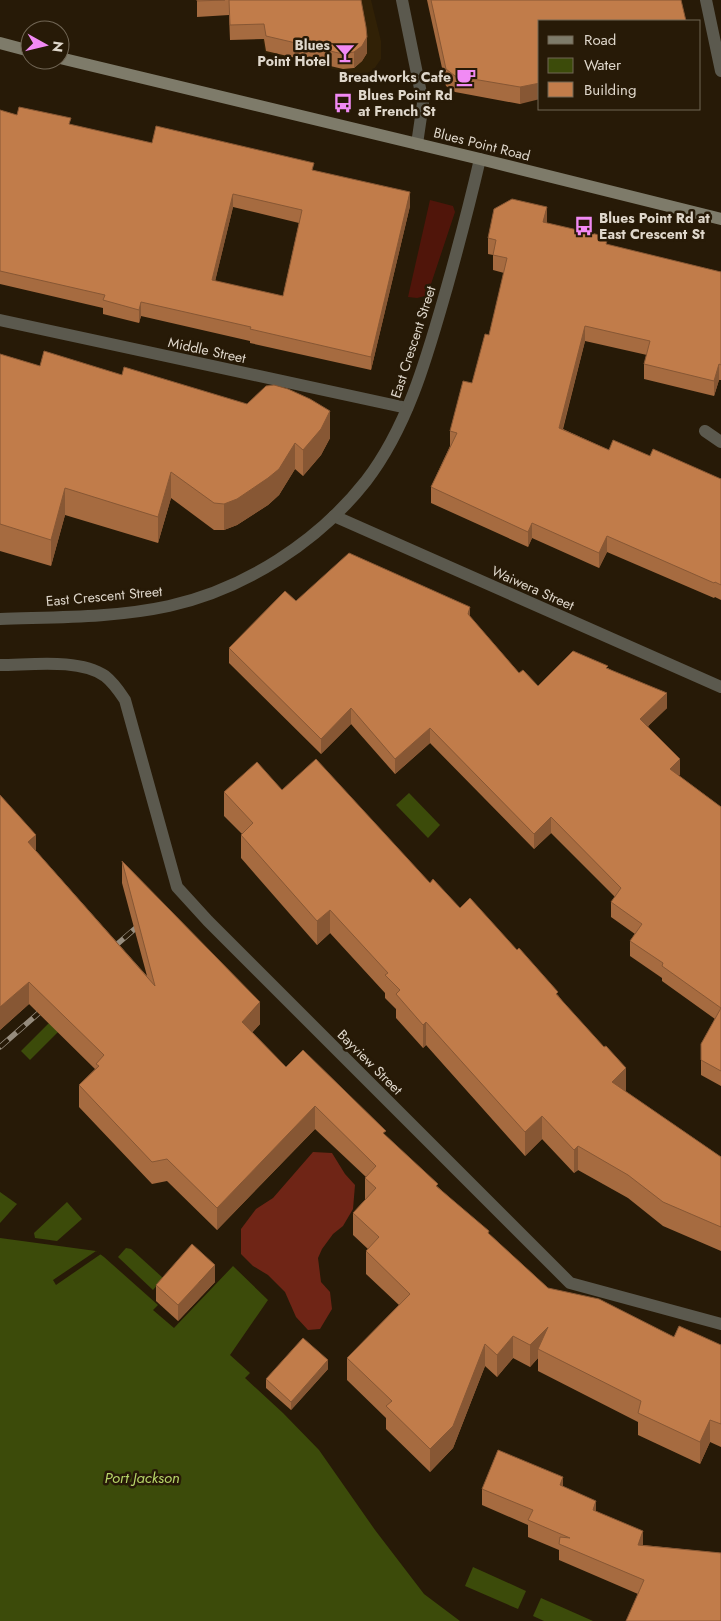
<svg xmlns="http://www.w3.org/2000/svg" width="721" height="1621" viewBox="0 0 721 1621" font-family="Jost,sans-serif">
  <rect width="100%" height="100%" fill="#271a07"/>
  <path fill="#312106" d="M256 0H371L381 41V59L374 69 363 76 265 53Z"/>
  <path fill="#50150a" d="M430 200 453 206 455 212 431 284 425 296 417 298 408 297Z"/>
  <path fill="#6f2516" d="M313 1152 332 1153 345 1174 355 1185 353 1209 343 1226 333 1234 322 1249 318 1258 321 1282 330 1292 332 1309 320 1329 308 1330 296 1317 285 1292 268 1275 253 1266 241 1254V1229L256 1209 273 1198Z"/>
  <g fill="#3c4b0a">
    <path d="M409 793 440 825 428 838 396 805Z"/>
    <path d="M120 952 129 961 30 1060 21 1051Z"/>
    <path d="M0 1192 17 1204 0 1223Z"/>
    <path d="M67 1202 82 1219 57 1241 35 1238 34 1233Z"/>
    <path d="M0 1238 96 1251 104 1257 158 1305 153 1310 174 1328 233 1266 268 1300 230 1355 250 1373 245 1378 283 1413 319 1450 375 1530 424 1594 460 1621H0Z"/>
    <path d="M126 1248 131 1249 163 1278 153 1290 118 1257Z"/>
    <path d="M473 1567 526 1591 518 1609 465 1586Z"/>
    <path d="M541 1598 593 1621H544L533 1616Z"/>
  </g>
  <path fill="#271a07" d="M96 1251 101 1254 56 1285 53 1280Z"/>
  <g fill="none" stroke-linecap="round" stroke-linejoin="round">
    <path stroke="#5b594e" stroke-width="12" d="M705 431 721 442"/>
    <g stroke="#5b594e" stroke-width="12">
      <path d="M402 0 423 103 417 144"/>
      <path d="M706 0 721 71"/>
      <path d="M0 320 407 408"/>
      <path d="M334 516 721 687"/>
      <path d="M0 619C56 617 114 618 169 606 245 589 318 542 366 481 409 425 428 353 447 287 459 244 470 202 480 159"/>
      <path d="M0 665C30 665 79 658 105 676 114 683 119 691 125 700L177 887 208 921 570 1283 721 1324"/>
    </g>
    <g stroke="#7e7b6a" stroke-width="12">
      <path d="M0 43 30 51"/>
      <path d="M60 58 480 159 721 219"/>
    </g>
    <defs>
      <g id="rail">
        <path d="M107 953 145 920"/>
        <path d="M0 1047 49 1004"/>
      </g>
    </defs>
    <use href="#rail" stroke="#968c7d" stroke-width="5.5"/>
    <use href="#rail" stroke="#271a07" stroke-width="4" stroke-dasharray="11" stroke-linecap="butt"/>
  </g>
  <g fill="#a66b40" fill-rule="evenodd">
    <path d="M197 0H361L367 53 362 61 354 68 343 69 266 51 264 39 230 40 229 15 197 17Z"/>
    <path d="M427 0H681L520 104 455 92 446 86Z"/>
    <path d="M0 110 17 115 71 125 152 143 314 171 410 206 371 370 250 343V341L141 316 139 323 103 314V308L0 284ZM233 207 299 223 283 296 215 281Z"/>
    <path d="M488 238 608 245 721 272V380H719L714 396 644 379V364L647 355 585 341 563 429 609 450 650 456 721 479V600L715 597 714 598 607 552 599 568 532 538 528 547 431 503V487L450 446V431L472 383 489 335 504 273 493 270V255L488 254Z"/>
    <path d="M0 354 40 366 122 375 330 438 321 455 303 476 295 469 279 495 268 505 237 525 224 530H214L171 498 158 543 65 515 51 566 0 551Z"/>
    <path d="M296 601 470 617 519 673 538 686 608 668 667 708 648 726 680 774 679 776 721 807V1086L701 1075V1044L715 1019 662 981V978L630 956V941L635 934 611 917V902L615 897 551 833 534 849 430 743 395 774 351 724 321 754 229 663V648Z"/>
    <path d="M282 790 430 883 558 995 626 1092 721 1157V1251L663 1226 628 1198 578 1170 574 1173 542 1139 525 1156 426 1045 423 1048 396 1018V1009L385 998V993L330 933 317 945 241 858V835L242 834 224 816V792Z"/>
    <path d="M0 795 36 851 147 976 122 883V861L260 1024 252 1032 286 1067 386 1136 438 1187 548 1288 674 1337 721 1345V1447L710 1442 700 1464 638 1435V1422L538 1371V1358L530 1367 513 1358 497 1377 485 1366 453 1448 430 1472 386 1429V1418L347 1380V1358L399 1305 366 1274V1251L368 1249 353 1235V1213L365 1200V1178L366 1177 315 1129 217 1230 167 1181 152 1184 79 1107V1085L95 1069 29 1004 0 1030Z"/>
    <path d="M215 1282 178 1321 156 1301V1285Z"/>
    <path d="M328 1369 291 1410 266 1388V1379Z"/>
    <path d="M563 1487 643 1545 721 1553 638 1594 559 1560V1550L528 1537V1525L482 1505V1489Z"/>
  </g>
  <g fill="#875734">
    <path d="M367 37V53L362 61 354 68V52Z"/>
    <path d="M540 83V99L520 104V87Z"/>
    <path d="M410 192V206L371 370V357Z"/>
    <path d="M233 194V207L212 294V280Z"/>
    <path d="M547 207V223L543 222Z"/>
    <path d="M141 302V316L139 323V310Z"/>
    <path d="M585 326V341L559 443V428Z"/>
    <path d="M719 364V380L714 396V381Z"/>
    <path d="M330 411V438L321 455 303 476V450Z"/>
    <path d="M295 443V469L279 495 268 505 237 525 224 530V504Z"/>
    <path d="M171 472V498L158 543V517Z"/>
    <path d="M65 488V515L51 566V540Z"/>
    <path d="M532 523V538L528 547V532Z"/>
    <path d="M607 536V552L599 568V553Z"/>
    <path d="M470 607V622L468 614Z"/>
    <path d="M667 693V708L640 734V719Z"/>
    <path d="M351 708V724L321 754V739Z"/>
    <path d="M430 728V743L395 774V759Z"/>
    <path d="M680 759V774L670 784V769Z"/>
    <path d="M551 817V833L534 849V834Z"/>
    <path d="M36 835V858L28 842Z"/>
    <path d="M330 910V933L317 945V921Z"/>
    <path d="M29 982V1004L0 1030V1007Z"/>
    <path d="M260 1002V1024L242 1044V1022Z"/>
    <path d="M426 1022V1045L423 1048V1025Z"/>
    <path d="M626 1068V1092L612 1106V1082Z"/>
    <path d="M315 1106V1129L217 1230V1208Z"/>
    <path d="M542 1116V1139L525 1156V1132Z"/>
    <path d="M578 1146V1170L574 1173V1150Z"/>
    <path d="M215 1265V1282L178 1321V1305Z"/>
    <path d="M548 1327 538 1349V1358L530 1367V1345Z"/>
    <path d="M513 1336V1358L497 1377V1355Z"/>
    <path d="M485 1344V1366L453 1448 430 1472V1449Z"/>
    <path d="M328 1360V1369L291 1410V1402Z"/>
    <path d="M710 1420V1442L700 1464V1442Z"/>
    <path d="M563 1477V1494L560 1485Z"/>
    <path d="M596 1501V1518L593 1510Z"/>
    <path d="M643 1531V1547L638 1545Z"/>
  </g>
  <g fill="#c17c4a" stroke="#875734" fill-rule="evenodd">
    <path d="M197 0H225L197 1Z"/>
    <path d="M229 0H361L366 27 367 37 362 46 354 52 343 54 266 36 264 24 230 25Z"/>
    <path d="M431 0H681L686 21H540V83L520 87 455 76 446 69Z"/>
    <path d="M19 107 71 118 69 124 152 143 156 126 314 163 312 170 410 192 371 357 250 329 251 327 141 302 139 310 103 300 105 295 0 271V110L17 115ZM233 194 302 210 283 296 212 280Z"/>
    <path d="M512 199 547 207 543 222 608 237 606 244 721 272V365L719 364 714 381 644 364 650 341 585 326 559 428 609 450 613 440 650 456 653 449 721 479V585L715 582 714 583 607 536 599 553 532 523 528 532 431 487 457 433 450 431 463 381 472 383 485 334 489 335 507 258 493 255 496 240 488 238 494 209Z"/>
    <path d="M44 351 122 375 124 367 247 404 266 386 274 385 288 389 310 399 330 411 321 429 303 450 295 443 279 469 268 478 237 499 224 504 214 503 171 472 158 517 65 488 51 540 0 524V354L40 366Z"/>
    <path d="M349 553 470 607 468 614 519 673 523 670 538 686 573 651 608 666 606 668 667 693 640 719 680 759 670 769 721 807V1008L662 966 663 963 630 941 642 924 611 902 621 888 551 817 534 834 430 728 395 759 351 708 321 739 229 648 285 591 296 601Z"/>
    <path d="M316 759 430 883 433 879 460 908 470 898 517 950 519 948 558 992 556 994 604 1047 606 1046 626 1068 612 1082 721 1157V1227L663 1202 628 1175 578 1146 574 1150 542 1116 525 1132 426 1022 423 1025 396 994 400 990 385 975 388 973 330 910 317 921 241 835 253 823 224 792 257 762 282 790Z"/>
    <path d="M0 795 36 835 28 842 155 986 122 861 260 1002 242 1022 286 1067 303 1050 386 1131 383 1133 438 1184 436 1186 489 1231 488 1233 548 1288 599 1299 674 1337 679 1326 721 1345V1424L710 1420 700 1442 638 1413 641 1401 538 1349 548 1327 530 1345 513 1336 497 1355 485 1344 453 1426 430 1449 386 1406 392 1401 347 1358 410 1294 366 1251 379 1237 353 1213 376 1188 365 1178 376 1166 315 1106 217 1208 167 1159 152 1162 79 1085 99 1066 96 1064 104 1055 29 982 0 1007Z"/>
    <path d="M721 1008V1071L701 1060V1044Z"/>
    <path d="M192 1244 215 1265 178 1305 156 1285Z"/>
    <path d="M303 1338 328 1360 291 1402 266 1379Z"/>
    <path d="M498 1450 563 1477 560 1485 596 1501 593 1510 643 1531 638 1545 721 1553V1621H626L644 1580 559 1544 560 1537 570 1538 528 1520 533 1510 482 1489Z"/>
  </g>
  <defs>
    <symbol id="bar-bare" viewBox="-9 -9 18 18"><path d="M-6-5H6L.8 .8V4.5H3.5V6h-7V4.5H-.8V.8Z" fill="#f18af4" stroke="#271a07" stroke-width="2.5" paint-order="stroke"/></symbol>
    <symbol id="cafe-bare" viewBox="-9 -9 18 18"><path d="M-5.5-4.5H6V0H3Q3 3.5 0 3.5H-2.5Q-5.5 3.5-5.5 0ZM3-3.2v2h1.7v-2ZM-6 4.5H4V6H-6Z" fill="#f18af4" stroke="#271a07" stroke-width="2.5" paint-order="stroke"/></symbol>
    <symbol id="bus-bare" viewBox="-9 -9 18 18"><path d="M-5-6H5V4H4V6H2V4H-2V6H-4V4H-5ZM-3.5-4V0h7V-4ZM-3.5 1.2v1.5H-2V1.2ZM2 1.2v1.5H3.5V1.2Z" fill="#f18af4" stroke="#271a07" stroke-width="2.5" paint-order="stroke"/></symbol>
  </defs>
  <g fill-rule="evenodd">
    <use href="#bar-bare" x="331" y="39" width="28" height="28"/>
    <use href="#cafe-bare" x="452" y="63" width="28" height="28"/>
    <use href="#bus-bare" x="329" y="89" width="28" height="28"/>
    <use href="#bus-bare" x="570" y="212" width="28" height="28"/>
  </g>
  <g text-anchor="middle" stroke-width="5" stroke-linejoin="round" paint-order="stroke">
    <g font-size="14" font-weight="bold" fill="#dfd7cb" stroke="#271a07" text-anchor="end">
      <text x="330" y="50">Blues<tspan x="330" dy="16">Point Hotel</tspan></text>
      <text x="451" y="82">Breadworks Cafe</text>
      <text x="358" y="100" text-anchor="start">Blues Point Rd<tspan x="358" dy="16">at French St</tspan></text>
      <text x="599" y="223" text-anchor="start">Blues Point Rd at<tspan x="599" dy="16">East Crescent St</tspan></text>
    </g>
    <g font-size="14" fill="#dfd7cb" stroke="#271a07">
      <text transform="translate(482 144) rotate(14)" y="5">Blues Point Road</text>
      <text transform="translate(413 342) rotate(-72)" y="5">East Crescent Street</text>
      <text transform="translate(207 350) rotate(12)" y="5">Middle Street</text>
      <text transform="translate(533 588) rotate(24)" y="5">Waiwera Street</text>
      <text transform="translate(104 596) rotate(-5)" y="5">East Crescent Street</text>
      <text transform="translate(370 1062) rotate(45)" y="5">Bayview Street</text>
    </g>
    <g font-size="15" font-style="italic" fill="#b7d569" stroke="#271a07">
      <text x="142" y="1483">Port Jackson</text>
    </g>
  </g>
  <rect x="538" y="20" width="162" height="90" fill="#271a07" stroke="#716655"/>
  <rect x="548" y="36" width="25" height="8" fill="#7e7b6a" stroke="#716655"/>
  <text x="584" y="45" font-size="15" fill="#dfd7cb">Road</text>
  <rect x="548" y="58" width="25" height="15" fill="#3c4b0a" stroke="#716655"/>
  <text x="584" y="70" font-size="15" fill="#dfd7cb">Water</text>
  <rect x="548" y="82" width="25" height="15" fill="#c17c4a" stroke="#716655"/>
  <text x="584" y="95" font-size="15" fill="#dfd7cb">Building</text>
  <g transform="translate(45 45) rotate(98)"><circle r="24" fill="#271a07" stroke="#716655"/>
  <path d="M0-4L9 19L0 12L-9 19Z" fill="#f18af4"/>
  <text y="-8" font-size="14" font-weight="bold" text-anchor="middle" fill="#dfd7cb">N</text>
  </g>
</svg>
